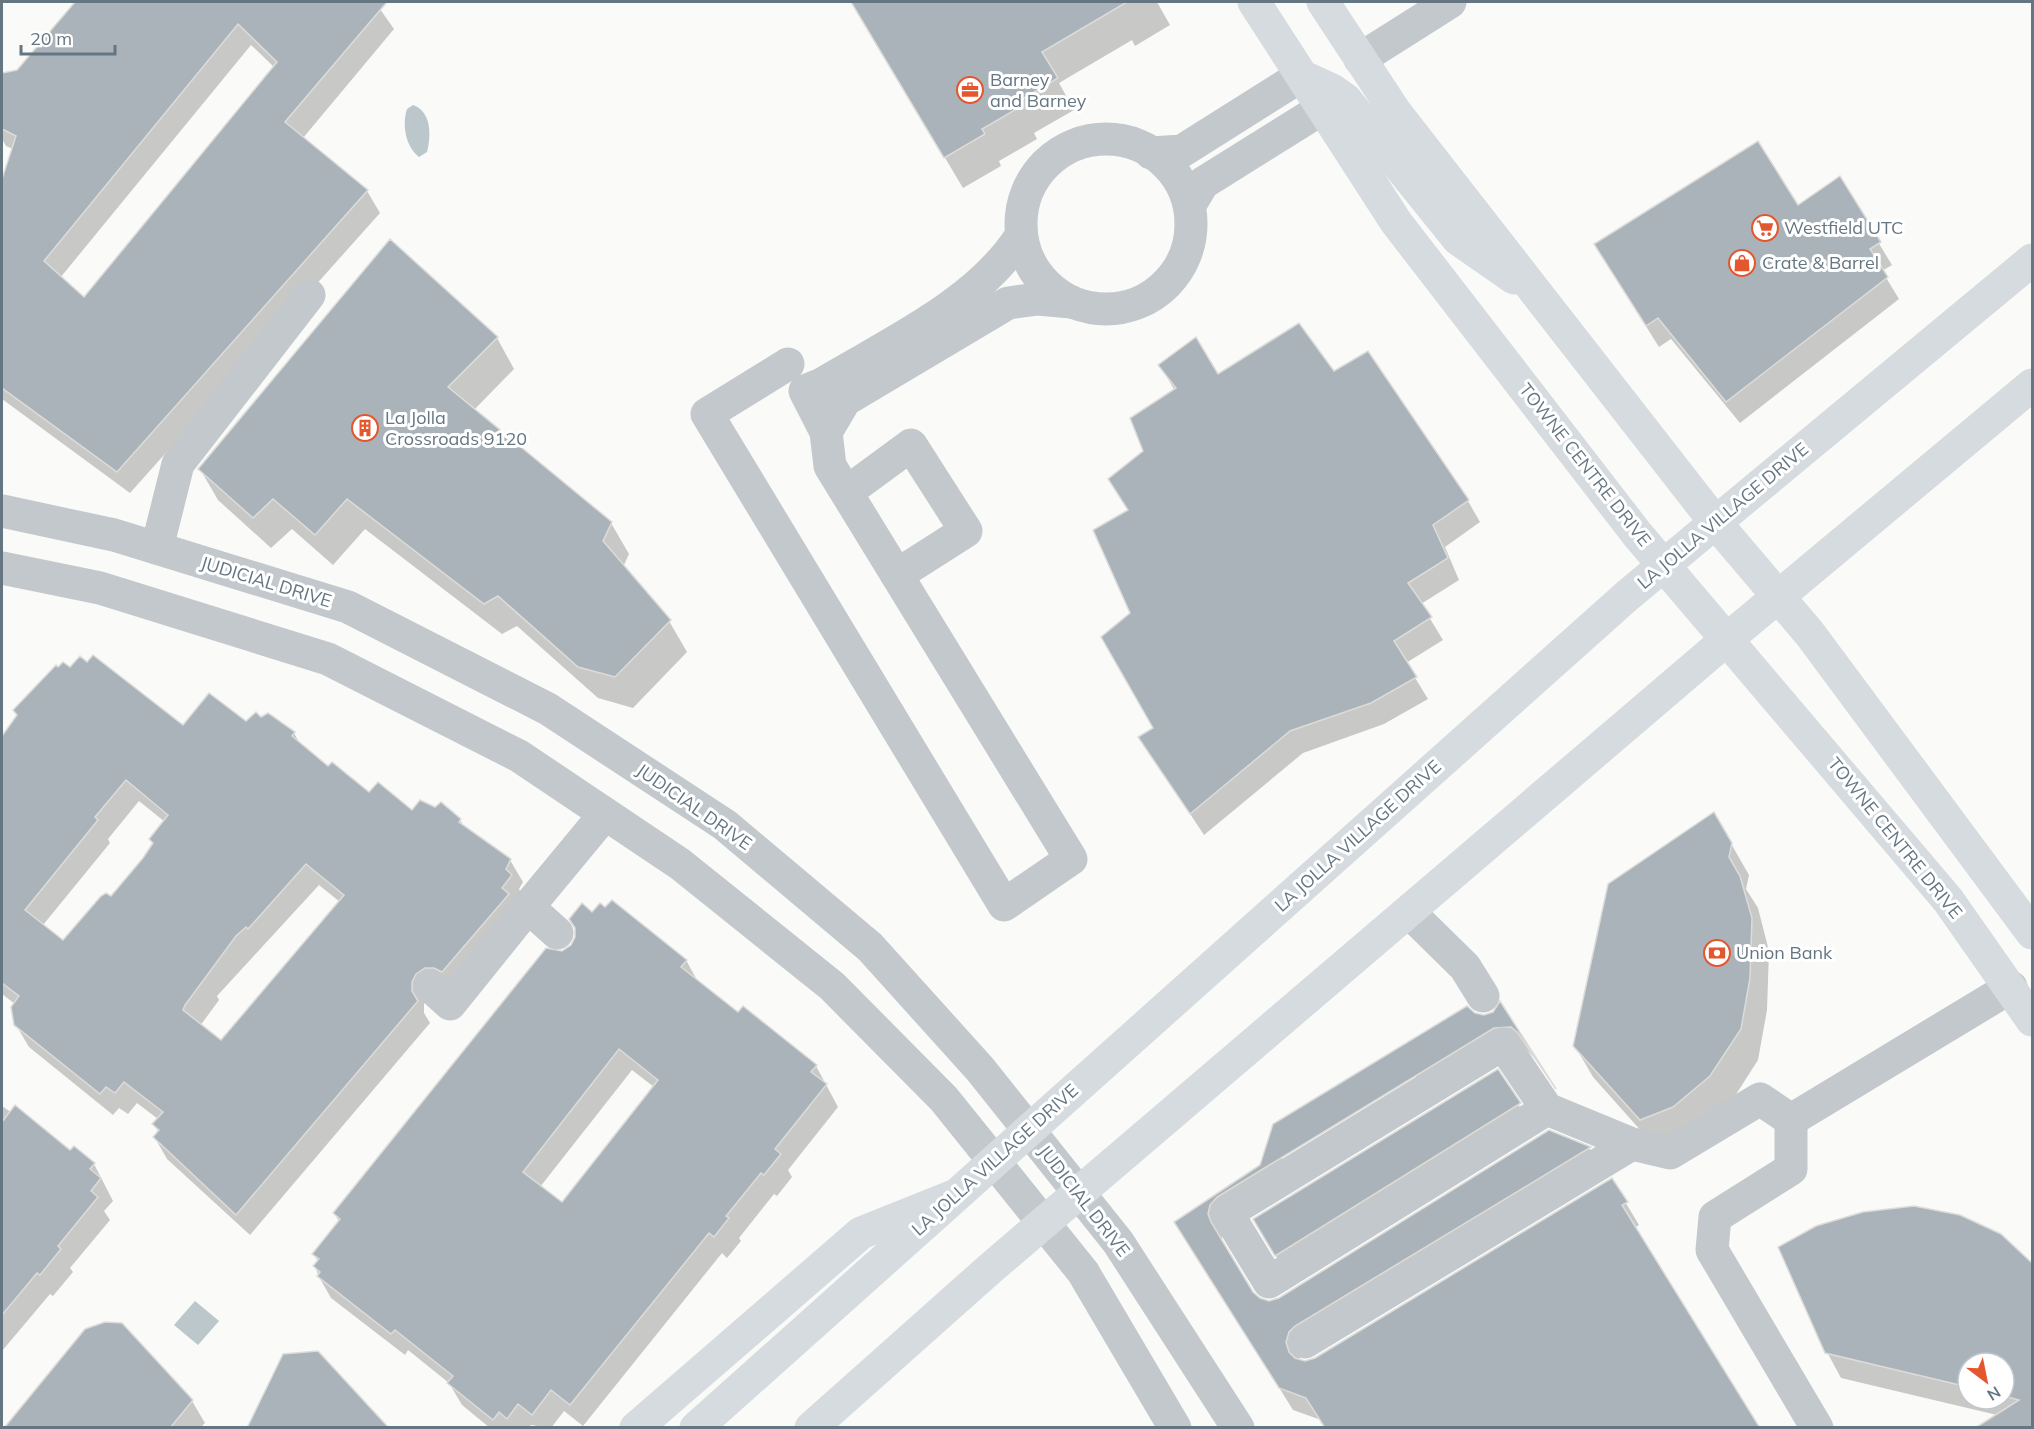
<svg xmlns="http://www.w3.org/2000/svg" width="2034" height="1429" viewBox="0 0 2034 1429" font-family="Mulish,sans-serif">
  <rect width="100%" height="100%" fill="#fafaf8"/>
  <g fill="#bbc7cb">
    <path d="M413 105C432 112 431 136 427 152L419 157C405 146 402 124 407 109Z"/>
    <path d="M195 1301 219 1321 198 1345 174 1325Z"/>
  </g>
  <g fill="#0003" fill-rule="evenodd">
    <path d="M77 2H375L394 29 303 138 367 191 380 213 130 493 2 399V221L9 192 13 149 6 146 2 139V81L3 74 17 72ZM251 45 274 67 85 299 60 278Z"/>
    <path d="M852 2H1157L1170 25 1135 46 1132 40 1059 83 1074 110 1034 133 1037 139 999 161 1001 166 963 188Z"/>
    <path d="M1839 178 1892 265 1882 271 1899 299 1740 423 1671 339 1659 347 1608 266 1797 207Z"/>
    <path d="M497 338 514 369 474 410 611 523 629 554 623 567 669 621 687 652 633 708 598 698 517 626 502 634 365 529 333 565 292 529 271 548 218 500 200 469Z"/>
    <path d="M1160 365 1218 376 1333 373 1468 501 1480 522 1445 547 1459 580 1421 604 1443 640 1406 663 1428 699 1384 724 1303 753 1204 835 1140 738 1155 728 1132 614 1129 511 1145 451 1175 391Z"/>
    <path d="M70 669 183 727 246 723 294 733 301 746 328 768 370 794 412 812 460 820 465 828 510 860 523 882 519 889 524 898 455 993 428 996 424 1004V1013L430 1023 250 1235 167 1159 155 1138 159 1133 154 1125 158 1119 137 1103 128 1114 119 1108 113 1115 29 1047 16 1025 15 1004 2 994V738ZM139 801 165 822 151 840 154 845 111 898 63 942 43 925 110 843 108 839ZM319 885 340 902 222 1042 200 1026 219 1000 217 996Z"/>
    <path d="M1714 814 1749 875 1746 889 1758 908 1769 951 1767 1010 1758 1060 1728 1107 1659 1151 1593 1077 1575 1046Z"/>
    <path d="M592 914 686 960 698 982 738 1014 816 1066 838 1107 788 1170 792 1177 777 1196 774 1194 739 1238 741 1241 727 1258 722 1253 583 1426 564 1411 551 1428 531 1425 529 1428H490L462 1405 449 1383 408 1350 405 1355 331 1298 319 1277 315 1266 318 1262 314 1254 339 1222 335 1214 563 953 572 946ZM632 1070 654 1087 562 1204 540 1187Z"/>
    <path d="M1500 1004 1537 1061 1525 1048 1222 1227V1244L1252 1293 1259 1299 1269 1302 1280 1299 1549 1132 1589 1148 1602 1170 1301 1355 1299 1361 1315 1359 1612 1180 1639 1225 1321 1420 1293 1410 1176 1222 1261 1166 1474 1014 1484 1016 1494 1013ZM1415 1074 1416 1077 1282 1159V1156Z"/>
    <path d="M1497 1071 1532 1126 1289 1277 1267 1241Z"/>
    <path d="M2 1106 70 1153 94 1164 113 1201 104 1211 110 1220 70 1268 73 1272 53 1296 50 1294 2 1351Z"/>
    <path d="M2001 1236 2032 1266V1428H1977L1997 1415 1841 1378 1827 1352ZM1968 1363H2004V1399H1968Z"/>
    <path d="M192 1401 205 1423 200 1428H5Z"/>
  </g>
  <g fill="#aab3b9" stroke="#dcdcda" stroke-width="1.5" fill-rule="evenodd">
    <path d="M75 2H387L285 122 368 190 117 472 2 388V179L16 136 2 129V73L17 70ZM238 24 277 62 84 297 44 261Z"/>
    <path d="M851 2H1127L1042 52 1058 78 1017 102 1020 107 982 129 985 134 944 158Z"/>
    <path d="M1758 141 1798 205 1840 176 1881 242 1870 249 1888 277 1726 402 1658 318 1646 326 1594 244Z"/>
    <path d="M390 239 498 337 448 387 612 522 603 541 671 620 615 677 578 667 498 596 484 604 347 499 315 535 273 499 253 518 198 469Z"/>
    <path d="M1299 323 1334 371 1368 351 1469 500 1433 525 1448 558 1408 583 1432 617 1394 641 1417 677 1371 703 1290 731 1190 814 1138 737 1153 728 1101 637 1130 613 1093 530 1128 510 1108 479 1143 451 1130 418 1176 388 1158 365 1196 337 1218 374Z"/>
    <path d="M93 655 183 725 209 693 246 721 256 712 261 717 268 713 295 732 292 736 328 766 332 762 369 792 378 782 412 810 420 800 435 807 441 802 461 819 459 822 511 859 506 869 512 875 502 888 509 894 442 972 434 968H425L416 974 412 982V991L418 1001 236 1215 153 1137 159 1130 152 1124 163 1112 124 1082 115 1093 106 1087 100 1094 14 1025 11 1007 19 996 2 983V736L17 715 13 710 56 665 58 667 63 662 70 667 80 656 87 662ZM126 780 168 815 149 839 153 843 143 858 111 896 106 893 101 896 63 940 25 910 98 820 95 817ZM306 864 344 895 221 1040 183 1010 185 1005 236 936 246 927 248 929Z"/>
    <path d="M1714 812 1732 843 1729 857 1740 876 1752 918 1750 978 1741 1029 1710 1076 1673 1107 1640 1120 1573 1046 1608 884Z"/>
    <path d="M612 900 687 960 681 967 738 1012 743 1006 817 1065 811 1072 827 1084 775 1149 781 1154 764 1175 761 1173 726 1216 729 1218 714 1237 709 1233 570 1405 551 1390 532 1415 518 1404 507 1419 499 1412 493 1420 447 1383 453 1376 395 1330 391 1334 317 1276 320 1272 313 1266 319 1259 312 1254 340 1219 333 1213 546 948 562 951 571 945 575 937V928L569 919 582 903 592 912 600 903 605 907ZM619 1049 658 1080 562 1202 523 1172Z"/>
    <path d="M1500 1001 1556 1089 1518 1033 1511 1027 1494 1028 1217 1197 1210 1205 1208 1214 1211 1222 1253 1292 1260 1298 1269 1301 1279 1298 1549 1130 1591 1147 1295 1326 1289 1332 1286 1342 1289 1352 1295 1358 1305 1361 1315 1358 1612 1178 1628 1202 1622 1205 1760 1428H1325L1306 1398 1279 1388 1174 1222 1260 1165 1273 1124 1467 1006 1475 1013 1484 1015 1493 1012Z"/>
    <path d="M1498 1069 1521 1103 1275 1256 1253 1219Z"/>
    <path d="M15 1105 70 1150 74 1146 95 1163 90 1169 101 1178 91 1191 98 1197 58 1246 61 1249 40 1275 37 1273 2 1315V1122Z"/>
    <path d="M1914 1206 1960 1215 2001 1234 2032 1263V1428H1975L2019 1400 2004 1396V1363H1968V1387L1825 1353 1778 1247 1816 1226 1863 1212Z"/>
    <path d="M105 1322 122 1323 193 1400 170 1428H4L85 1329Z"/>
    <path d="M318 1351 389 1428H247L283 1354Z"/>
  </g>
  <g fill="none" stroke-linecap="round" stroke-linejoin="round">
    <g stroke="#c3c8cc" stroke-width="33">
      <path d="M1360 59 1450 2"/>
      <circle cx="1106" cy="224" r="85"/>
      <path d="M1151 153 1182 151 1301 76"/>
      <path d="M1191 203 1203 183 1323 108"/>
      <path d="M788 364 707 414 1004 905 1071 859 830 466 826 432 805 391 822 384C890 343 977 304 1021 236"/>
      <path d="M826 432 845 400 1008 303 1038 299 1071 302"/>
      <path d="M847 492 911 445 966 531 897 575"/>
      <path d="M2 511 114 535 348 607 548 709 725 825 870 947 980 1069 1118 1242 1238 1428"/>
      <path d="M157 548 178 464 309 295"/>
      <path d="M2 568 100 588 328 659 519 756 680 864 832 986 944 1099 1083 1272 1175 1428"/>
      <path d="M1409 912 1465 967 1483 996"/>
      <path d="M557 933 528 907 605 814"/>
      <path d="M430 986 450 1004 528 907"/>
      <path d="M1547 1109 1269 1282 1227 1213 1503 1044 1547 1109 1632 1144"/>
      <path d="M1791 1120V1169L1715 1217 1712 1250 1817 1428"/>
      <path d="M1305 1342 1632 1144 1670 1153 1760 1099 1791 1120 2011 987"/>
    </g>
    <g stroke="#d6dbdf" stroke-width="33">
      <path d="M1254 2 1396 222 1637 534 1948 900 2032 1020"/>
      <path d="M1323 2 1396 113 1715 522 1810 634 2032 933"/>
      <path d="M1308 79 1332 90 1346 100 1458 239 1514 278"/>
      <path d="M696 1428 1628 595 2032 260"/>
      <path d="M811 1428 992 1267 1726 640 2032 385"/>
    </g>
    <path stroke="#d6dbdf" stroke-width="33" d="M636 1428 861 1233 956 1195"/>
  </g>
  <defs>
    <symbol id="office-ring" viewBox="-11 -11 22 22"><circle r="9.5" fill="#fff" stroke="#e4572e" stroke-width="1.5"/><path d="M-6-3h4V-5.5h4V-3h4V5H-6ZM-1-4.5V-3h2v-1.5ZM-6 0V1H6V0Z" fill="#e4572e"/></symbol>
    <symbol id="supermarket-ring" viewBox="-11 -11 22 22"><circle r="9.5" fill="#fff" stroke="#e4572e" stroke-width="1.5"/><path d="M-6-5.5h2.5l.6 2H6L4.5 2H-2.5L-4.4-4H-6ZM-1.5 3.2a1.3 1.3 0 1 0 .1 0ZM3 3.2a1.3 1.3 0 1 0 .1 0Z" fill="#e4572e"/></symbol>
    <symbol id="shop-ring" viewBox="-11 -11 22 22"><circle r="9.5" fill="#fff" stroke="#e4572e" stroke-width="1.5"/><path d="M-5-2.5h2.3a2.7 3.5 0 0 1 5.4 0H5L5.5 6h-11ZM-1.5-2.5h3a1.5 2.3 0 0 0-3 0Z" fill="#e4572e"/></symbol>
    <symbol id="building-ring" viewBox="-11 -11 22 22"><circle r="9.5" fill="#fff" stroke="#e4572e" stroke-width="1.5"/><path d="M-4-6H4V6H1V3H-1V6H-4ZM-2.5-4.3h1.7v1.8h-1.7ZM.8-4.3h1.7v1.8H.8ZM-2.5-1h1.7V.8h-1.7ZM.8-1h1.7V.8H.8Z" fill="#e4572e"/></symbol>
    <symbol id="bank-ring" viewBox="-11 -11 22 22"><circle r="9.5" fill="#fff" stroke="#e4572e" stroke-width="1.5"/><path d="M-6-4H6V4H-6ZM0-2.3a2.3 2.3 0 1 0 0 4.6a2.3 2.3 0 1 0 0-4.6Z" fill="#e4572e"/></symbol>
  </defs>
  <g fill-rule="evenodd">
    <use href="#office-ring" x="955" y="75" width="30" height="30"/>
    <use href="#supermarket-ring" x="1750" y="213" width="30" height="30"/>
    <use href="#shop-ring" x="1727" y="248" width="30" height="30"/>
    <use href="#building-ring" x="350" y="413" width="30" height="30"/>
    <use href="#bank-ring" x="1702" y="938" width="30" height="30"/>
  </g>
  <g text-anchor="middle" stroke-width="6" stroke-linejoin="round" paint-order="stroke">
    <g font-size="18" fill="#657683" stroke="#fff" text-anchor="start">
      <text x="990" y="86">Barney<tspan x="990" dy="21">and Barney</tspan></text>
      <text x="1784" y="234">Westfield UTC</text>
      <text x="1762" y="269">Crate &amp; Barrel</text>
      <text x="385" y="424">La Jolla<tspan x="385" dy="21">Crossroads 9120</tspan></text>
      <text x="1736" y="959">Union Bank</text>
    </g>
    <g font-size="18" fill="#657683" stroke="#fff">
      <text transform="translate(1585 465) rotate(52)" y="6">TOWNE CENTRE DRIVE</text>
      <text transform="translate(1723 516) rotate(-40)" y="6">LA JOLLA VILLAGE DRIVE</text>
      <text transform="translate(266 582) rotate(17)" y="6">JUDICIAL DRIVE</text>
      <text transform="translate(694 807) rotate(35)" y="6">JUDICIAL DRIVE</text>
      <text transform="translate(1358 836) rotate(-42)" y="6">LA JOLLA VILLAGE DRIVE</text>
      <text transform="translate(1895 838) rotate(51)" y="6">TOWNE CENTRE DRIVE</text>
      <text transform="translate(995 1160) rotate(-42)" y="6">LA JOLLA VILLAGE DRIVE</text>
      <text transform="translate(1084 1201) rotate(52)" y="6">JUDICIAL DRIVE</text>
    </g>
  </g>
  <rect width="2034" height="1429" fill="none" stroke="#657683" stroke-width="6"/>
  <g transform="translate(1986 1381) rotate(148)"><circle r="28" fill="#ffffff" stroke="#c1c8cd" stroke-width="1.5"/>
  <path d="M0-4.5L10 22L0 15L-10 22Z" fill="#e4572e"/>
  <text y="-9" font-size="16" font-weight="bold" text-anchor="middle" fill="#657683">N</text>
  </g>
  <path d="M21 45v9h94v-9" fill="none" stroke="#657683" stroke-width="3"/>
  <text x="30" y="45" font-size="18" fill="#657683" stroke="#ffffff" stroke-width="4.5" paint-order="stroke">20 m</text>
</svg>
